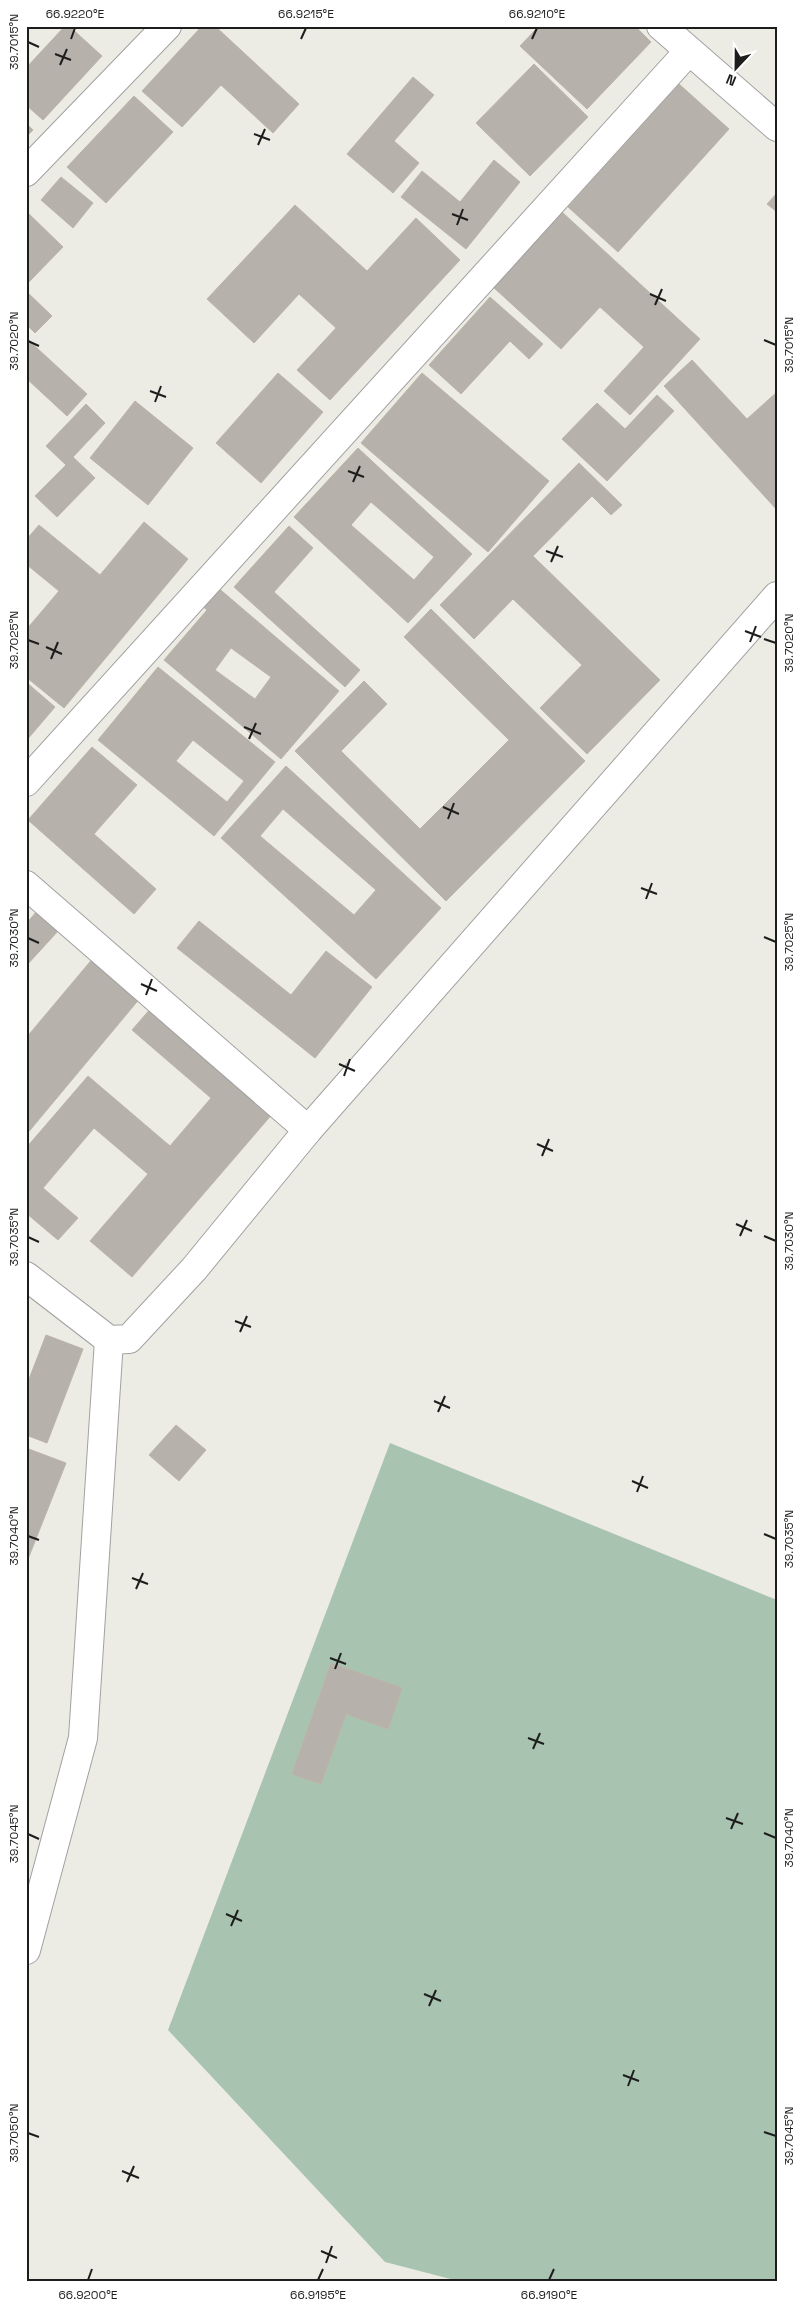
<svg xmlns="http://www.w3.org/2000/svg" width="803" height="2308" viewBox="0 0 803 2308" font-family="'Space Grotesk',sans-serif">
  <rect width="100%" height="100%" fill="#edece4"/>
  <path fill="#a8c4b0" d="M390 1443 777 1600V2282H462L385 2262 168 2030Z"/>
  <g fill="#b6b1aa" stroke="#bdb4a8" fill-rule="evenodd">
    <path d="M65 26H69L102 56 43 120 26 105V68Z"/>
    <path d="M202 26H215L299 104 273 133 221 85 182 127 142 91Z"/>
    <path d="M539 26H635L651 42 587 109 520 46Z"/>
    <path d="M534 64 588 117 530 176 476 123Z"/>
    <path d="M413 77 434 95 394 141 419 163 393 193 347 154Z"/>
    <path d="M679 84 729 129 618 252 568 207Z"/>
    <path d="M134 96 173 132 106 203 67 167Z"/>
    <path d="M26 123 33 130 26 137Z"/>
    <path d="M494 160 520 182 466 249 401 197 422 171 460 202Z"/>
    <path d="M61 177 93 203 73 228 41 200Z"/>
    <path d="M777 193V212L767 204Z"/>
    <path d="M295 205 367 271 416 218 460 260 330 400 297 370 336 328 299 294 254 343 207 299Z"/>
    <path d="M27 212 63 247 26 285V213Z"/>
    <path d="M562 212 700 339 630 415 604 391 644 347 600 307 561 349 493 287Z"/>
    <path d="M26 291 52 316 35 333 26 324Z"/>
    <path d="M490 297 543 344 529 359 510 341 461 394 429 365Z"/>
    <path d="M26 338 87 394 67 416 26 378Z"/>
    <path d="M692 360 747 419 777 392V510L664 386Z"/>
    <path d="M278 373 323 412 261 483 216 443Z"/>
    <path d="M422 373 549 481 488 552 361 443Z"/>
    <path d="M657 395 674 411 607 481 562 439 597 403 625 429Z"/>
    <path d="M135 401 193 448 148 505 90 458Z"/>
    <path d="M86 404 105 423 73 457 95 478 57 517 35 496 66 465 46 446Z"/>
    <path d="M358 448 472 554 408 623 294 517ZM371 502 434 557 414 580 351 525Z"/>
    <path d="M579 463 622 505 611 515 592 496 533 556 660 680 587 754 540 708 582 665 513 599 474 639 440 605Z"/>
    <path d="M144 522 188 559 64 708 26 677V630L59 591 26 564V540L39 525 100 575Z"/>
    <path d="M289 526 313 548 274 592 360 670 345 687 234 587Z"/>
    <path d="M216 586 339 691 281 759 164 660 207 610 200 604ZM231 648 271 677 255 699 215 670Z"/>
    <path d="M431 609 585 761 446 901 295 751 364 681 387 704 341 751 420 829 509 740 404 637Z"/>
    <path d="M158 667 275 762 214 836 98 740ZM193 740 244 781 227 802 176 761Z"/>
    <path d="M26 682 55 707 26 741Z"/>
    <path d="M92 747 137 785 94 834 156 889 134 914 28 820Z"/>
    <path d="M286 766 441 908 376 979 221 838ZM283 809 376 890 354 915 260 836Z"/>
    <path d="M37 911 59 930 26 966V924Z"/>
    <path d="M199 921 291 995 326 951 372 987 315 1058 177 948Z"/>
    <path d="M94 957 141 997 26 1135V1038Z"/>
    <path d="M152 1007 274 1112 132 1277 90 1241 148 1174 94 1128 43 1188 78 1218 58 1240 26 1213V1148L88 1076 170 1146 211 1098 132 1030Z"/>
    <path d="M46 1335 83 1349 47 1443 26 1435V1387Z"/>
    <path d="M176 1425 206 1450 179 1481 149 1455Z"/>
    <path d="M26 1448 66 1463 26 1564Z"/>
    <path d="M331 1663 402 1688 388 1729 346 1714 321 1784 292 1774Z"/>
  </g>
  <g fill="none" stroke-linecap="round" stroke-linejoin="round">
    <defs>
      <g id="minor">
        <path d="M661 26 777 127"/>
        <path d="M26 172 167 26"/>
        <path d="M26 782 689 51"/>
        <path d="M26 885 308 1130"/>
        <path d="M26 1276 109 1340 129 1339 194 1269 308 1130 777 596"/>
        <path d="M26 1950 83 1738 109 1340"/>
      </g>
    </defs>
    <use href="#minor" stroke="#a1a1a1" stroke-width="30"/>
    <use href="#minor" stroke="#fff" stroke-width="28"/>
  </g>
  <path fill="none" stroke="#1d1d1d" stroke-width="2" d="M71 39 75 28M301 39 306 28M532 39 537 28M28 42 39 47M55 54 71 60M60 65 67 49M254 134 270 140M258 145 265 129M452 214 468 220M457 225 463 209M650 294 666 301M655 305 662 289M764 340 776 345M28 341 39 346M150 391 166 397M155 402 161 386M348 471 364 477M353 482 360 466M546 551 563 557M551 562 558 546M745 631 761 637M764 639 776 643M28 640 39 644M750 642 756 626M46 647 62 654M51 659 58 642M244 727 261 734M249 739 256 723M443 807 459 814M448 819 454 803M641 888 657 894M646 899 652 883M764 937 776 942M28 938 39 943M141 984 157 991M146 995 152 979M339 1064 355 1071M344 1076 350 1059M537 1144 553 1151M542 1156 549 1139M736 1224 752 1231M740 1236 747 1220M764 1236 776 1241M28 1237 39 1242M235 1321 251 1327M240 1332 247 1316M434 1401 450 1408M438 1412 445 1396M632 1481 648 1488M637 1492 643 1476M764 1534 776 1539M28 1536 39 1540M132 1578 148 1584M136 1589 143 1573M330 1658 346 1664M335 1669 341 1653M528 1738 544 1744M533 1749 540 1733M726 1818 743 1824M731 1829 738 1813M764 1833 776 1838M28 1834 39 1839M226 1914 242 1921M231 1926 238 1910M424 1994 441 2001M429 2006 436 1990M623 2075 639 2081M628 2086 634 2070M764 2132 776 2136M28 2133 39 2137M122 2171 139 2178M127 2182 134 2166M321 2251 337 2258M326 2263 332 2246M88 2280 92 2269M318 2280 323 2269M549 2280 554 2269"/>
  <rect width="803" height="2308" fill="none" stroke="#ffffff" stroke-width="55"/>
  <g transform="translate(736 68) rotate(202)" stroke="#ffffff" stroke-width="4" paint-order="stroke">
  <path d="M0-4L9 19L0 12L-9 19Z" fill="#1d1d1d"/>
  <text y="-8" font-size="14" font-weight="bold" text-anchor="middle" fill="#1d1d1d">N</text>
  </g>
  <rect x="28" y="28" width="748" height="2252" fill="none" stroke="#1d1d1d" stroke-width="2"/>
  <g font-size="12" text-anchor="middle" fill="#1d1d1d">
    <text x="75" y="18">66.9220°E</text>
    <text x="306" y="18">66.9215°E</text>
    <text x="537" y="18">66.9210°E</text>
    <text transform="translate(14 42) rotate(-90)" y="4">39.7015°N</text>
    <text transform="translate(14 341) rotate(-90)" y="4">39.7020°N</text>
    <text transform="translate(789 345) rotate(-90)" y="4">39.7015°N</text>
    <text transform="translate(14 640) rotate(-90)" y="4">39.7025°N</text>
    <text transform="translate(789 643) rotate(-90)" y="4">39.7020°N</text>
    <text transform="translate(14 938) rotate(-90)" y="4">39.7030°N</text>
    <text transform="translate(789 942) rotate(-90)" y="4">39.7025°N</text>
    <text transform="translate(14 1237) rotate(-90)" y="4">39.7035°N</text>
    <text transform="translate(789 1241) rotate(-90)" y="4">39.7030°N</text>
    <text transform="translate(14 1536) rotate(-90)" y="4">39.7040°N</text>
    <text transform="translate(789 1539) rotate(-90)" y="4">39.7035°N</text>
    <text transform="translate(14 1834) rotate(-90)" y="4">39.7045°N</text>
    <text transform="translate(789 1838) rotate(-90)" y="4">39.7040°N</text>
    <text transform="translate(14 2133) rotate(-90)" y="4">39.7050°N</text>
    <text transform="translate(789 2136) rotate(-90)" y="4">39.7045°N</text>
    <text x="88" y="2299">66.9200°E</text>
    <text x="318" y="2299">66.9195°E</text>
    <text x="549" y="2299">66.9190°E</text>
  </g>
</svg>
